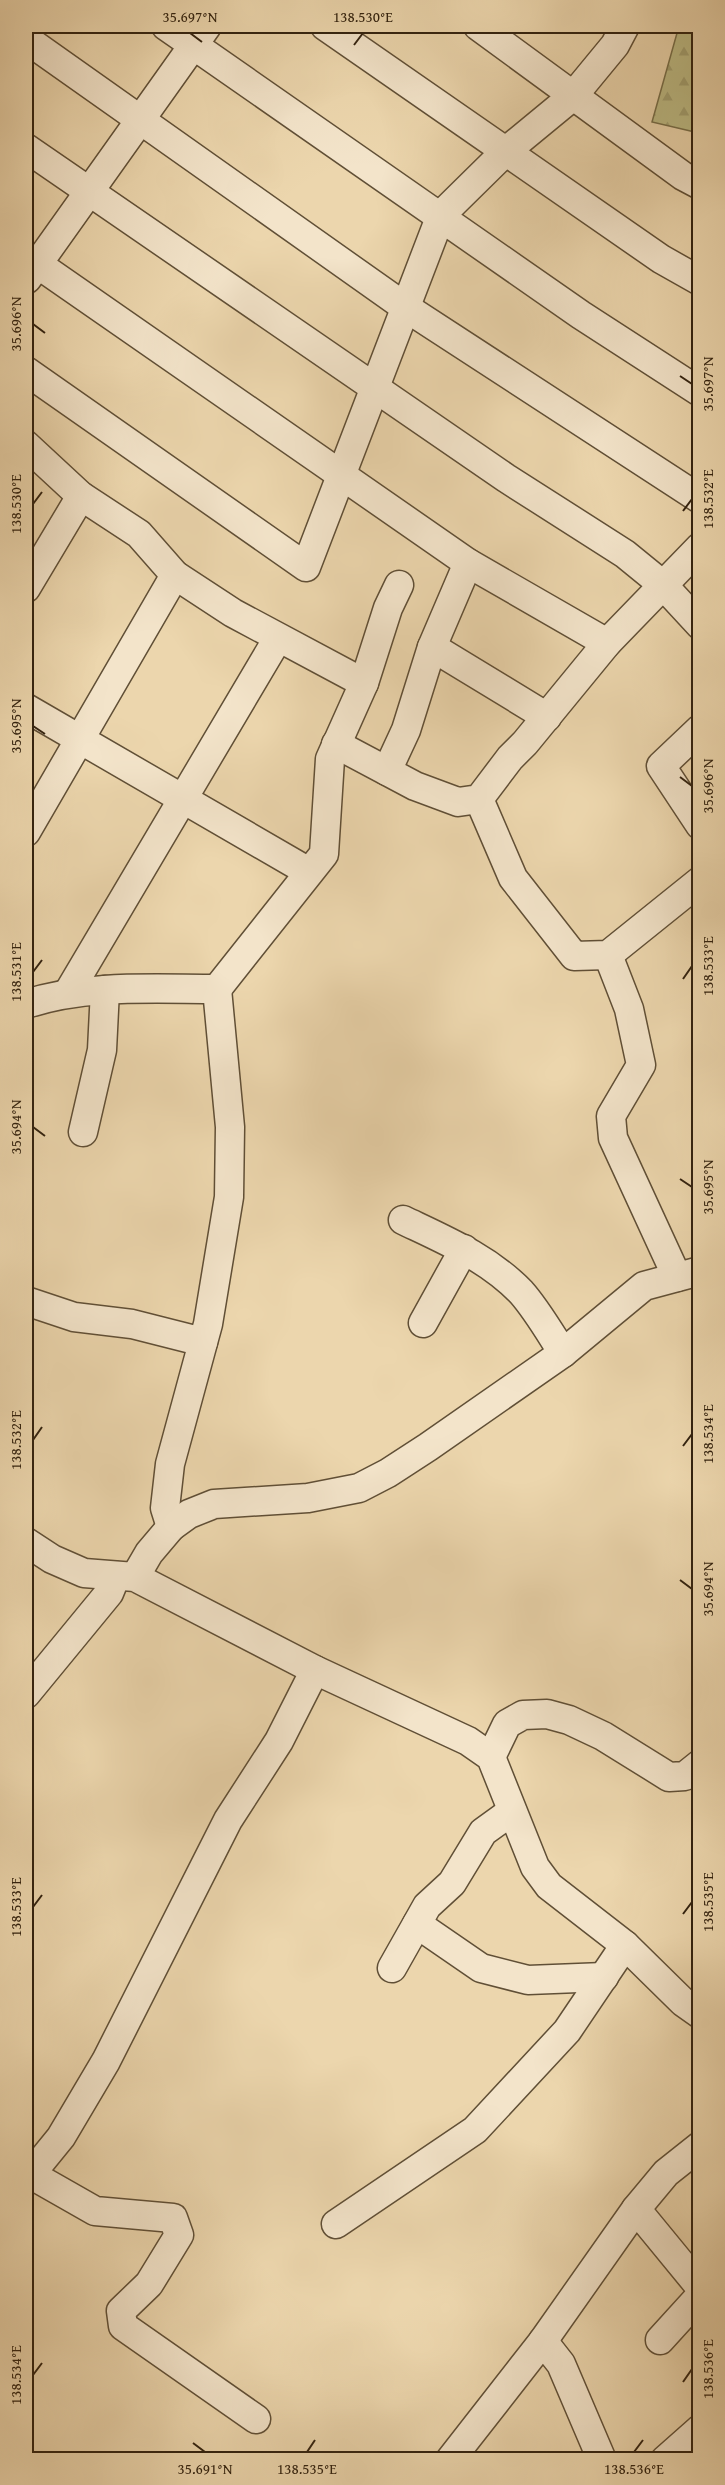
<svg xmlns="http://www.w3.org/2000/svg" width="725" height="2485" viewBox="0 0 725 2485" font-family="'Gentium Book Plus',serif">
  <defs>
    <pattern id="forest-firs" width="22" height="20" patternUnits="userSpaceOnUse" patternTransform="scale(1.5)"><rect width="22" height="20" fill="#bdbc86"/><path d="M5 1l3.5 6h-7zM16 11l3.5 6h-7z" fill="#a3a172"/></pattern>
  </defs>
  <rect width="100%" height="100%" fill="#ecd6ad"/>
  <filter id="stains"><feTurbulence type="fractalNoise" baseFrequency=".00333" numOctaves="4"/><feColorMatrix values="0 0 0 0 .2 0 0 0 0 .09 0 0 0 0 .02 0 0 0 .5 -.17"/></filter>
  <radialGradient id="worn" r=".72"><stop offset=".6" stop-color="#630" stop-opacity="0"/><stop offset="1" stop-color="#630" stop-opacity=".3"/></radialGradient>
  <path fill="url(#forest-firs)" stroke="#786f4a" stroke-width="1.5" d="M679 26H699V133L652 122Z"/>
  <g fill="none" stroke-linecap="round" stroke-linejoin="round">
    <defs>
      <g id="minor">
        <path d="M166 26 581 315 700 392"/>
        <path d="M325 26 661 259 700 281"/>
        <path d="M478 26 683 176 700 185"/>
        <path d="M26 39 405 307 700 499"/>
        <path d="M26 148 506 478 625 554 663 585 700 625"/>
        <path d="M26 256 468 563 607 643"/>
        <path d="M27 279 207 26"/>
        <path d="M26 371 306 567 441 215 505 152 573 96 615 45 625 26"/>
        <path d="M26 445 81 496 139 534 175 575 233 613 364 683 330 759 324 854 217 989C153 989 87 984 26 1004"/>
        <path d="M26 588 81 496"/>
        <path d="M432 647 547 717"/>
        <path d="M364 683 388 608 399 585"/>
        <path d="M26 708 309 872"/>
        <path d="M700 729 661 766 700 825"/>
        <path d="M336 744 415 786 458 802 479 799 510 758 525 743 607 643 700 547"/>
        <path d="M387 771 406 730 432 647 468 563"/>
        <path d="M479 799 513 878 574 956 608 955 700 881"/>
        <path d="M26 832 175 575"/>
        <path d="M608 955 629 1009 641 1065 611 1116 613 1138 677 1277"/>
        <path d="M68 993 278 638"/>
        <path d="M83 1132 102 1050 105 990"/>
        <path d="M403 1220C445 1240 488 1258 521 1292 537 1310 550 1333 563 1353"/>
        <path d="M26 1301 74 1317 132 1324 203 1342"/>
        <path d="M423 1323 464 1249"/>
        <path d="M171 1527 165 1508 170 1464 208 1324 229 1197 230 1127 217 989"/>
        <path d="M26 1542 52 1559 84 1573 135 1577 315 1670 468 1741 491 1757 535 1867 549 1886 625 1945 683 2002 700 2014"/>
        <path d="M135 1577 149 1553 171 1527 189 1514 214 1504 308 1498 359 1488 388 1473 428 1447 563 1353 644 1286 700 1271"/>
        <path d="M26 1694 109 1593 116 1576"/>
        <path d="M491 1757 507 1724 523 1715 547 1714 569 1720 603 1736 669 1777 685 1776 700 1764"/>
        <path d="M417 1924 481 1968 528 1980 604 1977"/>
        <path d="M392 1968 427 1906 452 1883 483 1832 512 1811"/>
        <path d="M30 2174 95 2211 173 2218 179 2235 149 2284 121 2311 123 2326 256 2419"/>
        <path d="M26 2180 61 2137 106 2061 228 1820 279 1741 315 1670"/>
        <path d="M636 2209 700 2287"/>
        <path d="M336 2224 475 2130 567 2031 625 1945"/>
        <path d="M660 2340 700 2296"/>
        <path d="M543 2341 561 2364 602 2460"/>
        <path d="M450 2460 543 2341 636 2209 666 2173 700 2146"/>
        <path d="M665 2460 700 2429"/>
      </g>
    </defs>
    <use href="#minor" stroke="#604f36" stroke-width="31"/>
    <use href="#minor" stroke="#f3e4ca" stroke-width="28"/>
  </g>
  <path fill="none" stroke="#32220f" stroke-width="2" d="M190 33 202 42M354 45 363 33M33 324 45 333M680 376 692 384M33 504 42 492M683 511 692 499M33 726 45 734M680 777 692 786M33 972 42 960M683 979 692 966M33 1127 45 1136M680 1179 692 1187M33 1440 42 1427M683 1446 692 1434M680 1580 692 1589M33 1907 42 1895M683 1914 692 1902M33 2375 42 2363M683 2382 692 2369M193 2443 205 2452M307 2452 315 2440M634 2452 643 2440"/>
  <rect width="725" height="2485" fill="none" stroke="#ecd6ad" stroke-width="66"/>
  <rect x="33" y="33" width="659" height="2419" fill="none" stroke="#32220f" stroke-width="2"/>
  <g font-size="15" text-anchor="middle" fill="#32220f">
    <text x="190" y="22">35.697°N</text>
    <text x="363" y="22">138.530°E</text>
    <text transform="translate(16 324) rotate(-90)" y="5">35.696°N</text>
    <text transform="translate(708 384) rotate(-90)" y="5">35.697°N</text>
    <text transform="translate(708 499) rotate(-90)" y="5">138.532°E</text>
    <text transform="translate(16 504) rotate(-90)" y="5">138.530°E</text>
    <text transform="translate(16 726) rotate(-90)" y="5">35.695°N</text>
    <text transform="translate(708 786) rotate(-90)" y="5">35.696°N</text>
    <text transform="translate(708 966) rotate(-90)" y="5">138.533°E</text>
    <text transform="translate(16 972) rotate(-90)" y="5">138.531°E</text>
    <text transform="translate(16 1127) rotate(-90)" y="5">35.694°N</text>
    <text transform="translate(708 1187) rotate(-90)" y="5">35.695°N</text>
    <text transform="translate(708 1434) rotate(-90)" y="5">138.534°E</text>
    <text transform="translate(16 1440) rotate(-90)" y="5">138.532°E</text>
    <text transform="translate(708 1589) rotate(-90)" y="5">35.694°N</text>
    <text transform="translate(708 1902) rotate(-90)" y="5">138.535°E</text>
    <text transform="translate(16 1907) rotate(-90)" y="5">138.533°E</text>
    <text transform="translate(708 2369) rotate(-90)" y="5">138.536°E</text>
    <text transform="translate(16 2375) rotate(-90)" y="5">138.534°E</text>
    <text x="205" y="2474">35.691°N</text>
    <text x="307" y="2474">138.535°E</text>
    <text x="634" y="2474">138.536°E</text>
  </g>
  <rect width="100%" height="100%" filter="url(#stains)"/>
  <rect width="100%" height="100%" fill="url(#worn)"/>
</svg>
